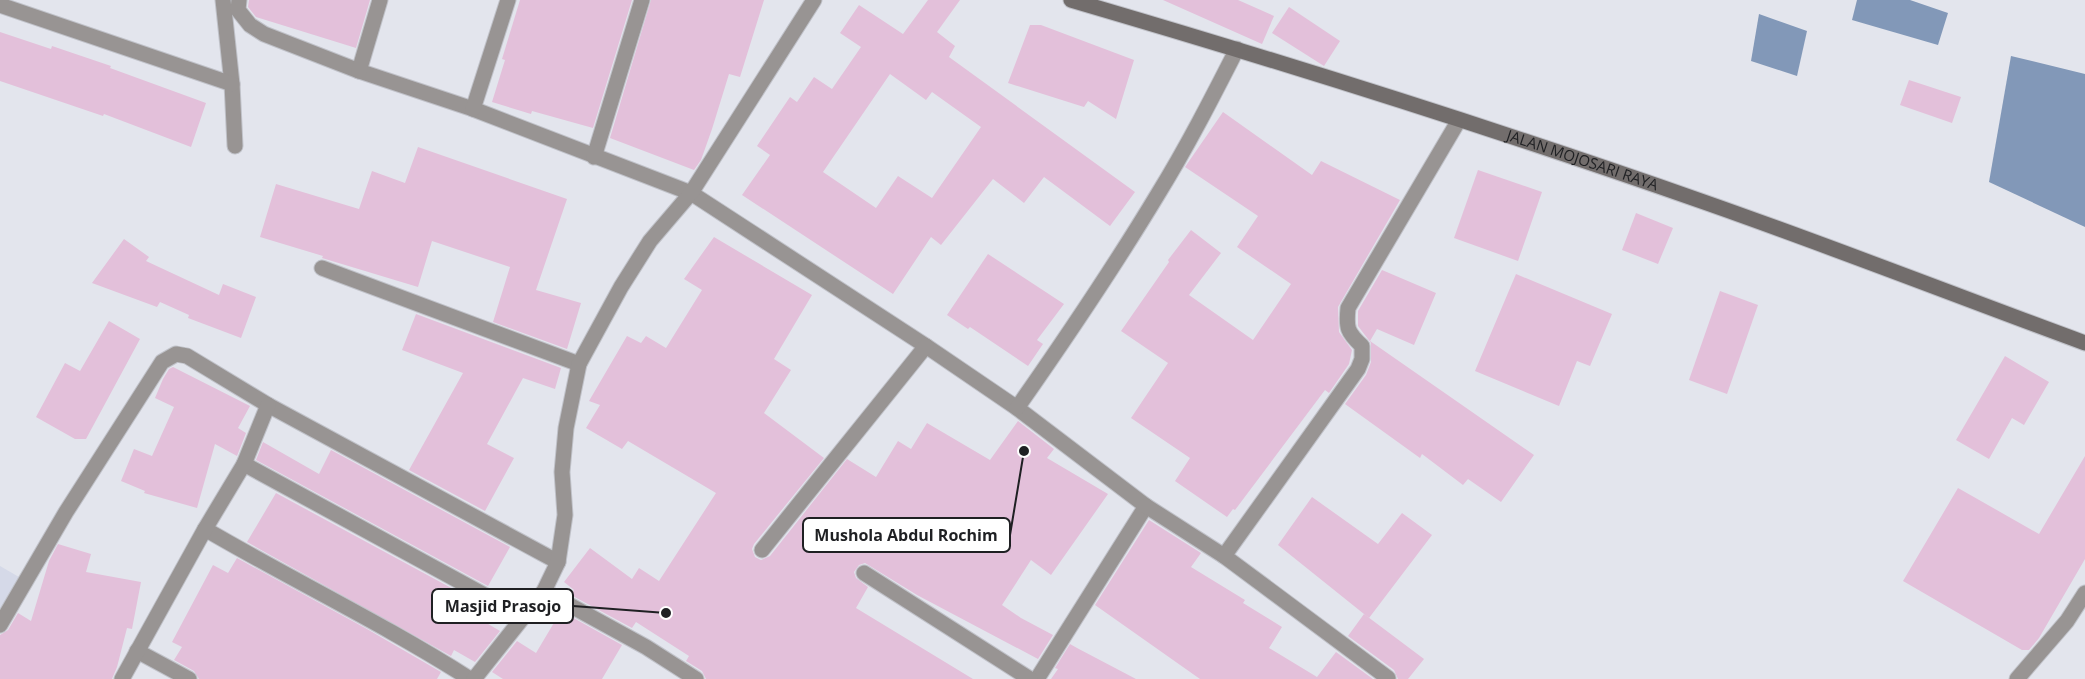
<svg xmlns="http://www.w3.org/2000/svg" width="2085" height="679" viewBox="0 0 2085 679" font-family="'Open Sans',sans-serif">
  <rect width="100%" height="100%" fill="#e3e5ed"/>
  <path fill="#d5d9e8" d="M0 566 31 584 0 634Z"/>
  <g fill="#8298b8">
    <path d="M1857 0H1910L1948 13 1938 45 1852 20Z"/>
    <path d="M1759 14 1807 31 1797 76 1751 61Z"/>
    <path d="M2011 56 2085 74V227L1989 182Z"/>
  </g>
  <g fill="#e3c0da" fill-rule="evenodd">
    <path d="M249 0H370L356 48 256 17 248 7Z"/>
    <path d="M520 0H632L593 128 532 111 531 114 492 102 505 60 502 59Z"/>
    <path d="M651 0H764L740 77 729 74 712 129 701 160 694 170 610 138Z"/>
    <path d="M928 0H960L937 32 955 46 949 57 1135 192 1110 226 1044 177 1024 203 993 179 941 245 931 237 893 294 742 195 770 155 757 146 790 97 797 102 814 77 832 89 861 47 840 33 859 5 903 34ZM890 74 926 100 932 92 981 127 932 198 898 176 876 208 823 172Z"/>
    <path d="M1163 0H1238L1274 16 1262 44Z"/>
    <path d="M1289 7 1340 41 1324 66 1272 33Z"/>
    <path d="M1030 25H1041L1134 60 1116 119 1088 101 1084 107 1008 83Z"/>
    <path d="M0 32 51 49 52 46 111 66 110 68 206 103 191 147 104 114 103 116 0 81Z"/>
    <path d="M1909 80 1961 97 1952 123 1900 105Z"/>
    <path d="M1223 112 1312 175 1321 161 1400 200 1338 307 1339 332 1352 350 1349 364 1329 393 1325 390 1235 510 1233 509 1227 517 1175 481 1190 458 1131 418 1168 363 1121 331 1169 262 1168 260 1191 230 1221 253 1189 295 1253 340 1291 284 1237 247 1258 216 1185 167Z"/>
    <path d="M418 147 567 199 536 290 581 303 567 349 493 322 510 267 432 241 418 287 322 258 323 256 260 237 276 184 359 209 372 171 405 183Z"/>
    <path d="M1478 170 1542 192 1518 261 1454 238Z"/>
    <path d="M1636 213 1673 228 1658 264 1622 250Z"/>
    <path d="M714 237 812 295 774 359 791 370 764 413 824 458 754 544 752 549 755 557 761 560 770 556 847 459 876 477 898 441 911 449 927 423 990 460 1018 421 1054 449 1047 458 1108 494 1051 575 1031 560 1002 605 1021 618 1053 635 1038 659 917 595 865 563 859 565 854 572 856 578 868 587 856 608 973 679H706L702 671 686 661 689 656 636 622 632 628 571 595 574 590 564 582 590 548 632 579 639 568 659 581 716 493 628 441 622 449 586 428 600 405 589 401 627 336 641 343 646 336 666 348 702 290 684 279Z"/>
    <path d="M124 239 149 257 146 261 219 295 223 284 256 297 241 338 188 318 189 315 160 302 157 307 92 283Z"/>
    <path d="M988 254 1064 304 1037 340 1043 344 1028 366 970 327 968 329 947 315Z"/>
    <path d="M1382 270 1436 293 1414 345 1377 329 1370 341 1534 455 1501 502 1468 479 1463 485 1422 454 1420 458 1345 404 1366 375 1371 362V343L1358 326V311Z"/>
    <path d="M1516 274 1612 314 1590 366 1577 361 1559 406 1475 371Z"/>
    <path d="M1720 291 1758 305 1727 394 1689 380Z"/>
    <path d="M416 314 561 368 555 389 523 378 487 444 514 458 485 511 409 470 463 373 402 350Z"/>
    <path d="M109 321 140 339 86 439H75L36 417 65 363 80 371Z"/>
    <path d="M2005 356 2049 382 2024 425 2012 418 1989 459 1956 440Z"/>
    <path d="M173 367 250 406 238 428 246 433 237 456 215 444 197 508 144 493 145 491 121 481 134 449 152 456 174 407 155 398 163 379 169 369Z"/>
    <path d="M263 442 319 474 331 450 510 547 488 586 256 460Z"/>
    <path d="M2085 456V559L2039 638 2029 650H2022L1903 581 1958 488 2039 534Z"/>
    <path d="M276 493 479 603 473 615 500 631 475 662 454 650 451 656 247 542Z"/>
    <path d="M1312 497 1378 544 1402 513 1432 535 1369 618 1278 545Z"/>
    <path d="M1149 520 1201 553 1191 567 1245 600 1243 603 1282 627 1269 648 1317 677 1336 652 1373 679H1200L1095 605Z"/>
    <path d="M58 544 91 554 86 572 141 582 132 629 127 628 117 667 112 679H0V635L8 630 18 613 31 621 49 561Z"/>
    <path d="M237 558 367 629 441 672 437 679H199L194 671 174 660 182 647 172 642 213 565 228 573Z"/>
    <path d="M561 611 622 645 602 679H503L492 672 517 641 536 653Z"/>
    <path d="M1364 614 1424 659 1408 679H1398L1394 670 1348 636Z"/>
    <path d="M1070 644 1077 648 1136 679H1051L1058 669 1055 668Z"/>
  </g>
  <g fill="none" stroke-linecap="round" stroke-linejoin="round">
    <defs>
      <g id="street">
        <path d="M223 0 232 84 235 146"/>
        <path d="M239 0 238 10 250 25 264 34 359 71 473 109 691 193 926 346 1017 408 1146 506 1037 679"/>
        <path d="M0 5 232 84"/>
        <path d="M359 71 380 0"/>
        <path d="M473 109 508 0"/>
        <path d="M594 157 642 0"/>
        <path d="M322 268 579 364"/>
        <path d="M1017 408C1066 338 1114 267 1158 194 1187 147 1212 98 1237 49"/>
        <path d="M244 464 523 616"/>
        <path d="M1146 506 1224 556 1388 678"/>
        <path d="M205 529C292 580 384 624 470 679"/>
        <path d="M762 550 926 346"/>
        <path d="M1224 556 1358 369 1362 359V346C1347 332 1346 328 1348 308L1459 120"/>
        <path d="M864 573 1030 679"/>
        <path d="M544 591 646 647 696 679"/>
        <path d="M0 625 66 512 162 362 176 354 187 356 268 405 558 562"/>
        <path d="M137 651 189 679"/>
        <path d="M122 679 205 529 244 464 268 405"/>
        <path d="M474 679 544 591 558 562 565 515 562 472 566 428 579 364 621 287 650 241 691 193 814 0"/>
        <path d="M2017 679 2067 621 2085 593"/>
      </g>
      <g id="secondary">
        <path id="s1" d="M1071 0C1283 62 1493 128 1701 201 1830 246 1957 296 2085 343"/>
      </g>
    </defs>
    <use href="#street" stroke="#c0c2c9" stroke-width="17"/>
    <use href="#secondary" stroke="#c0c2c9" stroke-width="17"/>
    <use href="#street" stroke="#989493" stroke-width="15"/>
    <use href="#secondary" stroke="#726d6c" stroke-width="15"/>
  </g>
  <g text-anchor="middle" stroke-width="4.5" stroke-linejoin="round" paint-order="stroke">
    <g font-size="15" fill="#1f2023" stroke="#fff">
      <text dy="5" stroke="none"><textPath href="#s1" startOffset="536">JALAN MOJOSARI RAYA</textPath></text>
    </g>
  </g>
  <path fill="none" stroke="#1f2023" stroke-width="2" d="M1024 451L1010 535M666 613L573 606"/>
  <g fill="#1f2023" stroke="#fff" stroke-width="2">
    <circle cx="1024" cy="451" r="6"/>
    <circle cx="666" cy="613" r="6"/>
  </g>
  <g fill="#fff" stroke="#1f2023" stroke-width="2">
    <rect x="803" y="518" width="207" height="34" rx="6"/>
    <rect x="432" y="589" width="141" height="34" rx="6"/>
  </g>
  <g font-size="16" text-anchor="middle" font-weight="bold" fill="#1f2023">
    <text x="906" y="541">Mushola Abdul Rochim</text>
    <text x="503" y="612">Masjid Prasojo</text>
  </g>
</svg>
